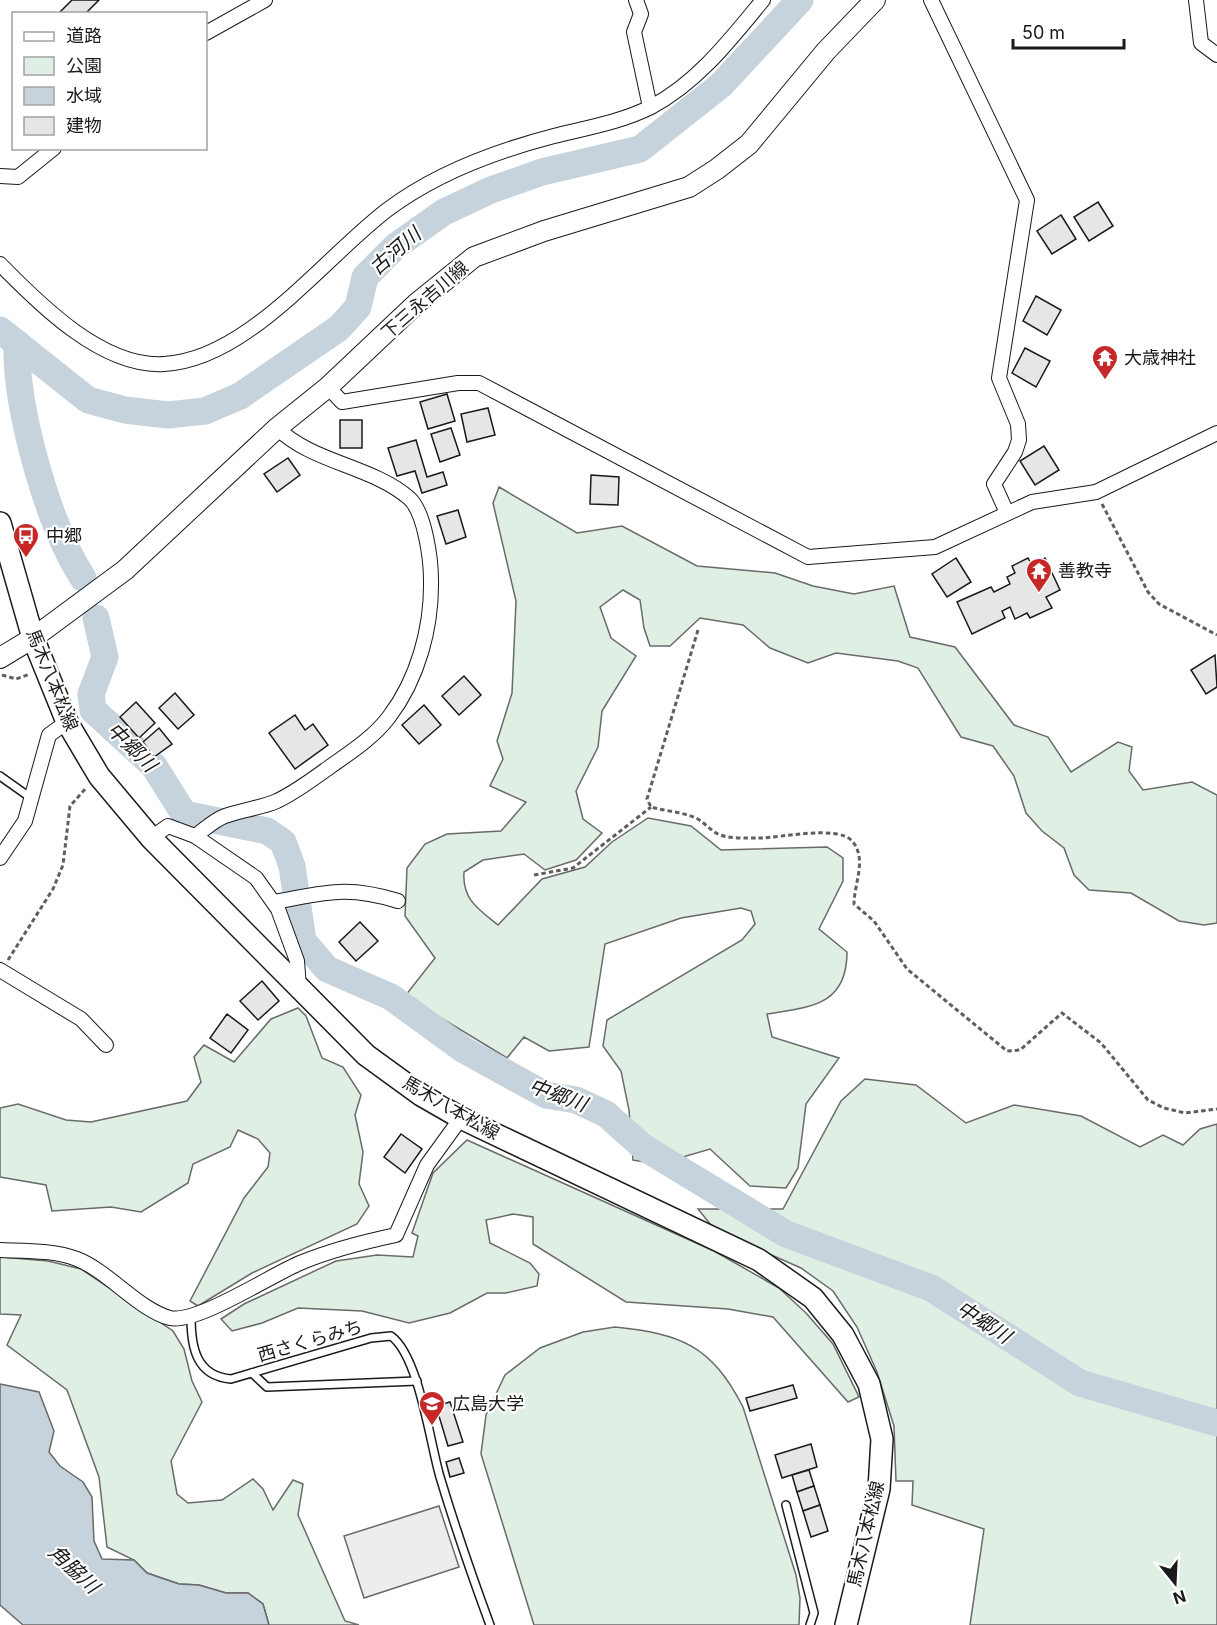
<svg xmlns="http://www.w3.org/2000/svg" width="1217" height="1625" viewBox="0 0 1217 1625" font-family="Inter,'Noto Sans JP',sans-serif">
  <rect width="100%" height="100%" fill="#fff"/>
  <g fill="#e0efe3" stroke="#6a6a6a" stroke-width="1.5">
    <path d="M499 487 577 533 622 526 697 566 775 573 813 586 854 594 894 586 910 637 955 647 1014 725 1048 737 1071 772 1118 742 1132 747 1129 771 1143 790 1192 782 1217 795V923L1204 925 1179 921 1131 893 1089 890 1074 875 1064 848 1042 831 1026 813 1014 776 993 746 961 737 918 668 898 661 836 653 808 663 770 648 743 625 700 618 670 646H650L644 628 640 600 623 590 600 607 611 638 636 656 602 711 598 747 576 791 583 819 602 833 576 860 545 870 524 854 483 860 464 872C462 899 478 909 498 925L542 879 585 867 612 842 648 818 691 826 721 850 827 847 843 858V881L819 929 847 952C847 1006 810 1007 767 1014L772 1037 839 1058 806 1104 798 1168 786 1188 750 1186 710 1149 659 1164 633 1160 629 1110 621 1071 603 1046 607 1020 742 940 755 924 751 911 741 908 681 918 605 944 589 1047 549 1051 524 1037 507 1058 405 996 435 958 405 916 407 868 425 844 447 834 501 831 526 802 490 786 503 759 497 741 512 693 516 601 493 503Z"/>
    <path d="M298 1008 306 1016 322 1058 343 1067 361 1095 355 1115 363 1152 359 1184 369 1206 357 1224 252 1273 198 1306 190 1301 244 1198 268 1167 270 1153 258 1139 238 1130 230 1147 193 1164 188 1183 141 1212 111 1207 52 1211 46 1185 0 1177V1108L18 1104 66 1120 91 1122 187 1101 201 1082 194 1057 204 1045 234 1062 271 1019Z"/>
    <path d="M865 1079 916 1085 966 1123 1014 1105 1081 1116 1140 1147 1163 1135 1183 1145 1200 1129 1217 1124V1625H970L984 1529 912 1505 913 1481H896L894 1426 877 1372 857 1327 833 1291 801 1268 715 1230 698 1209H783L841 1101Z"/>
    <path d="M467 1140 714 1251 779 1288 806 1313 833 1344 859 1397 848 1402 773 1317 728 1309 626 1302 533 1244V1217L513 1214 486 1220 490 1243 530 1263 539 1274 537 1286 506 1293H487L450 1313 409 1323 362 1311 298 1308 262 1323 232 1331 221 1319 244 1304 336 1261 377 1255 413 1257 418 1236 412 1233 433 1173Z"/>
    <path d="M0 1257 48 1261 81 1269 173 1331 184 1349 192 1381 202 1402 171 1461 177 1494 188 1503 222 1500 253 1479 263 1489 273 1510 293 1480 303 1484 298 1515 345 1621 359 1625H269L263 1604 248 1593H226L199 1585 179 1584 147 1573 134 1560 107 1547 99 1477 67 1390 7 1345 21 1315 0 1314Z"/>
    <path d="M615 1327C681 1334 711 1345 743 1407L796 1575 800 1598 799 1625H534L481 1454 486 1415 505 1375 540 1348 583 1332Z"/>
  </g>
  <path fill="#ededed" stroke="#6a6a6a" stroke-width="1.5" d="M439 1506 459 1567 364 1598 344 1536Z"/>
  <path fill="#c6d2dc" stroke="#6a6a6a" stroke-width="1.5" d="M0 1384 39 1392 54 1431 49 1452 60 1466 83 1482 92 1497 94 1541 102 1559 134 1560 147 1573 179 1584 199 1585 226 1593H248L263 1604 269 1625H23L0 1605Z"/>
  <g fill="none" stroke-linecap="round" stroke-linejoin="round">
    <g stroke="#c6d2dc" stroke-width="27">
      <path d="M0 330 88 400 125 410 168 415 205 411 240 396 339 328 358 307 365 277 396 246 444 212 491 190 542 172 640 149 721 85 800 0"/>
      <path d="M17 343C15 407 48 525 83 578"/>
      <path d="M96 618 105 657 91 694 93 710 154 766 184 814 267 831 283 842 292 866 303 941 327 969 391 997 464 1050 546 1095 576 1100 606 1114 643 1147 786 1234 931 1288 1080 1383 1217 1423"/>
    </g>
  </g>
  <g fill="#e6e6e6" stroke="#1a1a1a" stroke-width="1.5">
    <path d="M72 0H99L85 14H58Z"/>
    <path d="M1098 202 1113 226 1089 241 1074 217Z"/>
    <path d="M1061 215 1076 239 1052 254 1037 231Z"/>
    <path d="M1036 296 1061 310 1047 335 1023 321Z"/>
    <path d="M1025 348 1050 361 1036 387 1012 373Z"/>
    <path d="M447 394 455 421 428 429 420 402Z"/>
    <path d="M488 408 495 435 467 442 461 414Z"/>
    <rect x="340" y="420" width="22" height="28"/>
    <path d="M451 428 460 455 440 462 431 434Z"/>
    <path d="M416 440 427 477 443 472 447 485 422 493 415 471 397 476 388 448Z"/>
    <path d="M1044 446 1059 470 1035 485 1020 461Z"/>
    <path d="M288 458 300 475 277 492 264 474Z"/>
    <path d="M591 475 619 477 618 505 590 504Z"/>
    <path d="M458 510 466 537 446 544 437 516Z"/>
    <path d="M956 558 971 582 947 597 932 574Z"/>
    <path d="M1028 558 1032 565 1045 558 1060 590 1046 597 1052 608 1030 618 1027 613 1015 619 1010 607 1002 611 1005 618 972 634 957 602 991 587 994 592 1010 584 1007 577 1015 573 1012 566Z"/>
    <path d="M1215 655 1217 687 1206 694 1191 670Z"/>
    <path d="M464 676 481 695 459 715 442 696Z"/>
    <path d="M175 693 194 715 178 729 159 708Z"/>
    <path d="M136 702 155 723 139 738 120 717Z"/>
    <path d="M424 705 441 725 419 744 402 725Z"/>
    <path d="M295 715 305 730 313 724 328 745 295 769 269 733Z"/>
    <path d="M159 728 172 744 154 757 143 742Z"/>
    <path d="M360 922 378 941 356 961 339 942Z"/>
    <path d="M262 981 279 1001 258 1020 240 1001Z"/>
    <path d="M227 1014 248 1030 231 1053 210 1038Z"/>
    <path d="M401 1134 422 1149 405 1173 384 1157Z"/>
    <path d="M793 1385 797 1398 750 1411 746 1398Z"/>
    <path d="M450 1402 463 1442 448 1446 436 1406Z"/>
    <path d="M811 1444 817 1467 782 1478 775 1455Z"/>
    <path d="M459 1458 464 1473 450 1477 446 1462Z"/>
    <path d="M809 1470 814 1486 797 1492 792 1475Z"/>
    <path d="M814 1486 820 1505 803 1511 797 1492Z"/>
    <path d="M820 1505 828 1531 811 1537 803 1511Z"/>
  </g>
  <g fill="none" stroke-linecap="round" stroke-linejoin="round">
    <defs>
      <g id="lane">
        <path d="M0 776 31 798"/>
        <path d="M191 1317C191 1347 196 1376 231 1379L371 1338 391 1336C419 1356 430 1443 440 1477 455 1527 472 1576 490 1625"/>
        <path d="M252 1373 267 1387 417 1381"/>
        <path d="M786 1505 814 1613 810 1625"/>
      </g>
      <g id="street">
        <path d="M636 0 641 14 634 32 650 107"/>
        <path d="M931 0 1027 200 999 378 1018 424 1019 440 1015 452 994 484 1007 513"/>
        <path d="M1196 0 1201 43 1217 55"/>
        <path d="M206 33 265 0"/>
        <path d="M0 176 18 177 54 148"/>
        <path d="M0 264C40 305 103 368 164 364 247 360 323 259 387 210 436 173 496 151 554 136 586 128 621 122 651 107 697 83 730 40 763 0"/>
        <path d="M328 387 342 402 458 383H479L808 557 935 547 1032 502 1096 492 1217 433"/>
        <path d="M195 836C204 830 214 820 225 816 241 810 261 808 277 801 296 792 313 779 331 766 351 752 374 737 389 717 418 679 432 627 431 580 431 560 425 512 409 498 372 466 313 463 277 428"/>
        <path d="M151 838 168 826 195 836 256 878 278 909 297 961 299 987"/>
        <path d="M0 858 25 821 49 735 67 722"/>
        <path d="M274 902C326 893 345 885 398 901"/>
        <path d="M0 970 81 1019 106 1045"/>
        <path d="M0 1250C25 1251 54 1250 77 1259 108 1271 139 1310 170 1318 197 1324 271 1275 300 1263 331 1250 363 1242 396 1235L427 1165 461 1118"/>
      </g>
      <path id="secondary" d="M0 658 33 638 125 570 277 428 328 387 417 303 474 257 544 231 689 187 717 169 749 144 826 51 875 0"/>
      <path id="primary" d="M0 523 33 638 67 722 99 776 151 838 366 1055 421 1095 461 1118 759 1260 813 1298 843 1335 869 1384 882 1439 879 1489 846 1625"/>
    </defs>
    <use href="#lane" stroke="#1a1a1a" stroke-width="10"/>
    <use href="#street" stroke="#1a1a1a" stroke-width="16"/>
    <use href="#secondary" stroke="#1a1a1a" stroke-width="22"/>
    <use href="#primary" stroke="#1a1a1a" stroke-width="24"/>
    <g stroke="#5f5f5f" stroke-width="3" stroke-dasharray="4.5 3" stroke-linecap="butt">
      <path d="M1102 504 1148 592 1159 604 1217 635"/>
      <path d="M698 630 647 799 651 807C665 811 682 812 696 818 704 822 710 830 718 834 728 839 748 838 759 838 781 838 839 824 853 842 867 860 854 884 854 904L874 921 907 969 1007 1051 1020 1050 1062 1013 1101 1043 1148 1100 1164 1108 1185 1113 1217 1109"/>
      <path d="M2 675 16 679 30 674"/>
      <path d="M534 875 573 868 651 807"/>
      <path d="M8 960 53 889 63 865 70 806 87 787"/>
    </g>
    <use href="#lane" stroke="#fff" stroke-width="7"/>
    <use href="#street" stroke="#fff" stroke-width="14"/>
    <use href="#secondary" stroke="#fff" stroke-width="20"/>
    <use href="#primary" stroke="#fff" stroke-width="21"/>
  </g>
  <defs>
    <symbol id="temple-pin" viewBox="-11 -11 22 30"><path d="M0 17L-7.5 6A9.5 9.5 0 1 1 7.5 6Z" fill="#c62828" stroke="#fff"/><path d="M0-6L5-2H3V0L6.5 2.5H4V6H1.5V3h-3V6H-4V2.5H-6.5L-3 0V-2H-5Z" fill="#fff"/></symbol>
    <symbol id="bus-pin" viewBox="-11 -11 22 30"><path d="M0 17L-7.5 6A9.5 9.5 0 1 1 7.5 6Z" fill="#c62828" stroke="#fff"/><path d="M-5-6H5V4H4V6H2V4H-2V6H-4V4H-5ZM-3.5-4V0h7V-4ZM-3.5 1.2v1.5H-2V1.2ZM2 1.2v1.5H3.5V1.2Z" fill="#fff"/></symbol>
    <symbol id="university-pin" viewBox="-11 -11 22 30"><path d="M0 17L-7.5 6A9.5 9.5 0 1 1 7.5 6Z" fill="#c62828" stroke="#fff"/><path d="M0-5L7-2L0 1L-7-2ZM-4 1L0 2.5L4 1V4Q0 6-4 4Z" fill="#fff"/></symbol>
  </defs>
  <g fill-rule="evenodd">
    <use href="#temple-pin" x="1090" y="343" width="30" height="40"/>
    <use href="#bus-pin" x="11" y="521" width="30" height="40"/>
    <use href="#temple-pin" x="1024" y="556" width="30" height="40"/>
    <use href="#university-pin" x="417" y="1389" width="30" height="40"/>
  </g>
  <g text-anchor="middle" stroke-width="4.5" stroke-linejoin="round" paint-order="stroke">
    <g font-size="18" fill="#1a1a1a" stroke="#fff">
      <text transform="translate(425 300) rotate(-41)" y="6">下三永吉川線</text>
      <text transform="translate(52 680) rotate(68)" y="6">馬木八本松線</text>
      <text transform="translate(451 1108) rotate(30)" y="6">馬木八本松線</text>
      <text transform="translate(310 1341) rotate(-16)" y="6">西さくらみち</text>
      <text transform="translate(866 1534) rotate(-77)" y="6">馬木八本松線</text>
    </g>
    <g font-size="18" fill="#1a1a1a" stroke="#fff" text-anchor="start">
      <text x="1124" y="364">大歳神社</text>
      <text x="46" y="542">中郷</text>
      <text x="1058" y="577">善教寺</text>
      <text x="452" y="1410">広島大学</text>
    </g>
    <g font-size="20" font-style="italic" fill="#1a1a1a" stroke="#fff">
      <text transform="translate(395 251) rotate(-41)" y="7">古河川</text>
      <text transform="translate(132 747) rotate(45)" y="7">中郷川</text>
      <text transform="translate(558 1095) rotate(20)" y="7">中郷川</text>
      <text transform="translate(984 1322) rotate(33)" y="7">中郷川</text>
      <text transform="translate(74 1569) rotate(43)" y="7">角脇川</text>
    </g>
  </g>
  <rect x="12" y="12" width="195" height="138" fill="#ffffff" stroke="#a3a3a3" stroke-width="1.5"/>
  <rect x="24" y="32" width="30" height="9" fill="#ffffff" stroke="#a3a3a3" stroke-width="1.5"/>
  <text x="66" y="42" font-size="18" fill="#1a1a1a">道路</text>
  <rect x="24" y="57" width="30" height="18" fill="#e0efe3" stroke="#a3a3a3" stroke-width="1.5"/>
  <text x="66" y="72" font-size="18" fill="#1a1a1a">公園</text>
  <rect x="24" y="87" width="30" height="18" fill="#c6d2dc" stroke="#a3a3a3" stroke-width="1.5"/>
  <text x="66" y="102" font-size="18" fill="#1a1a1a">水域</text>
  <rect x="24" y="117" width="30" height="18" fill="#e6e6e6" stroke="#a3a3a3" stroke-width="1.5"/>
  <text x="66" y="132" font-size="18" fill="#1a1a1a">建物</text>
  <g transform="translate(1175 1583) rotate(162)" stroke="#ffffff" stroke-width="4.5" paint-order="stroke">
  <path d="M0-4.5L10 22L0 15L-10 22Z" fill="#1a1a1a"/>
  <text y="-9" font-size="16" font-weight="bold" text-anchor="middle" fill="#1a1a1a">N</text>
  </g>
  <path d="M1013 39v9h111v-9" fill="none" stroke="#1a1a1a" stroke-width="3"/>
  <text x="1022" y="39" font-size="18" fill="#1a1a1a" stroke="#ffffff" stroke-width="4.5" paint-order="stroke">50 m</text>
</svg>
